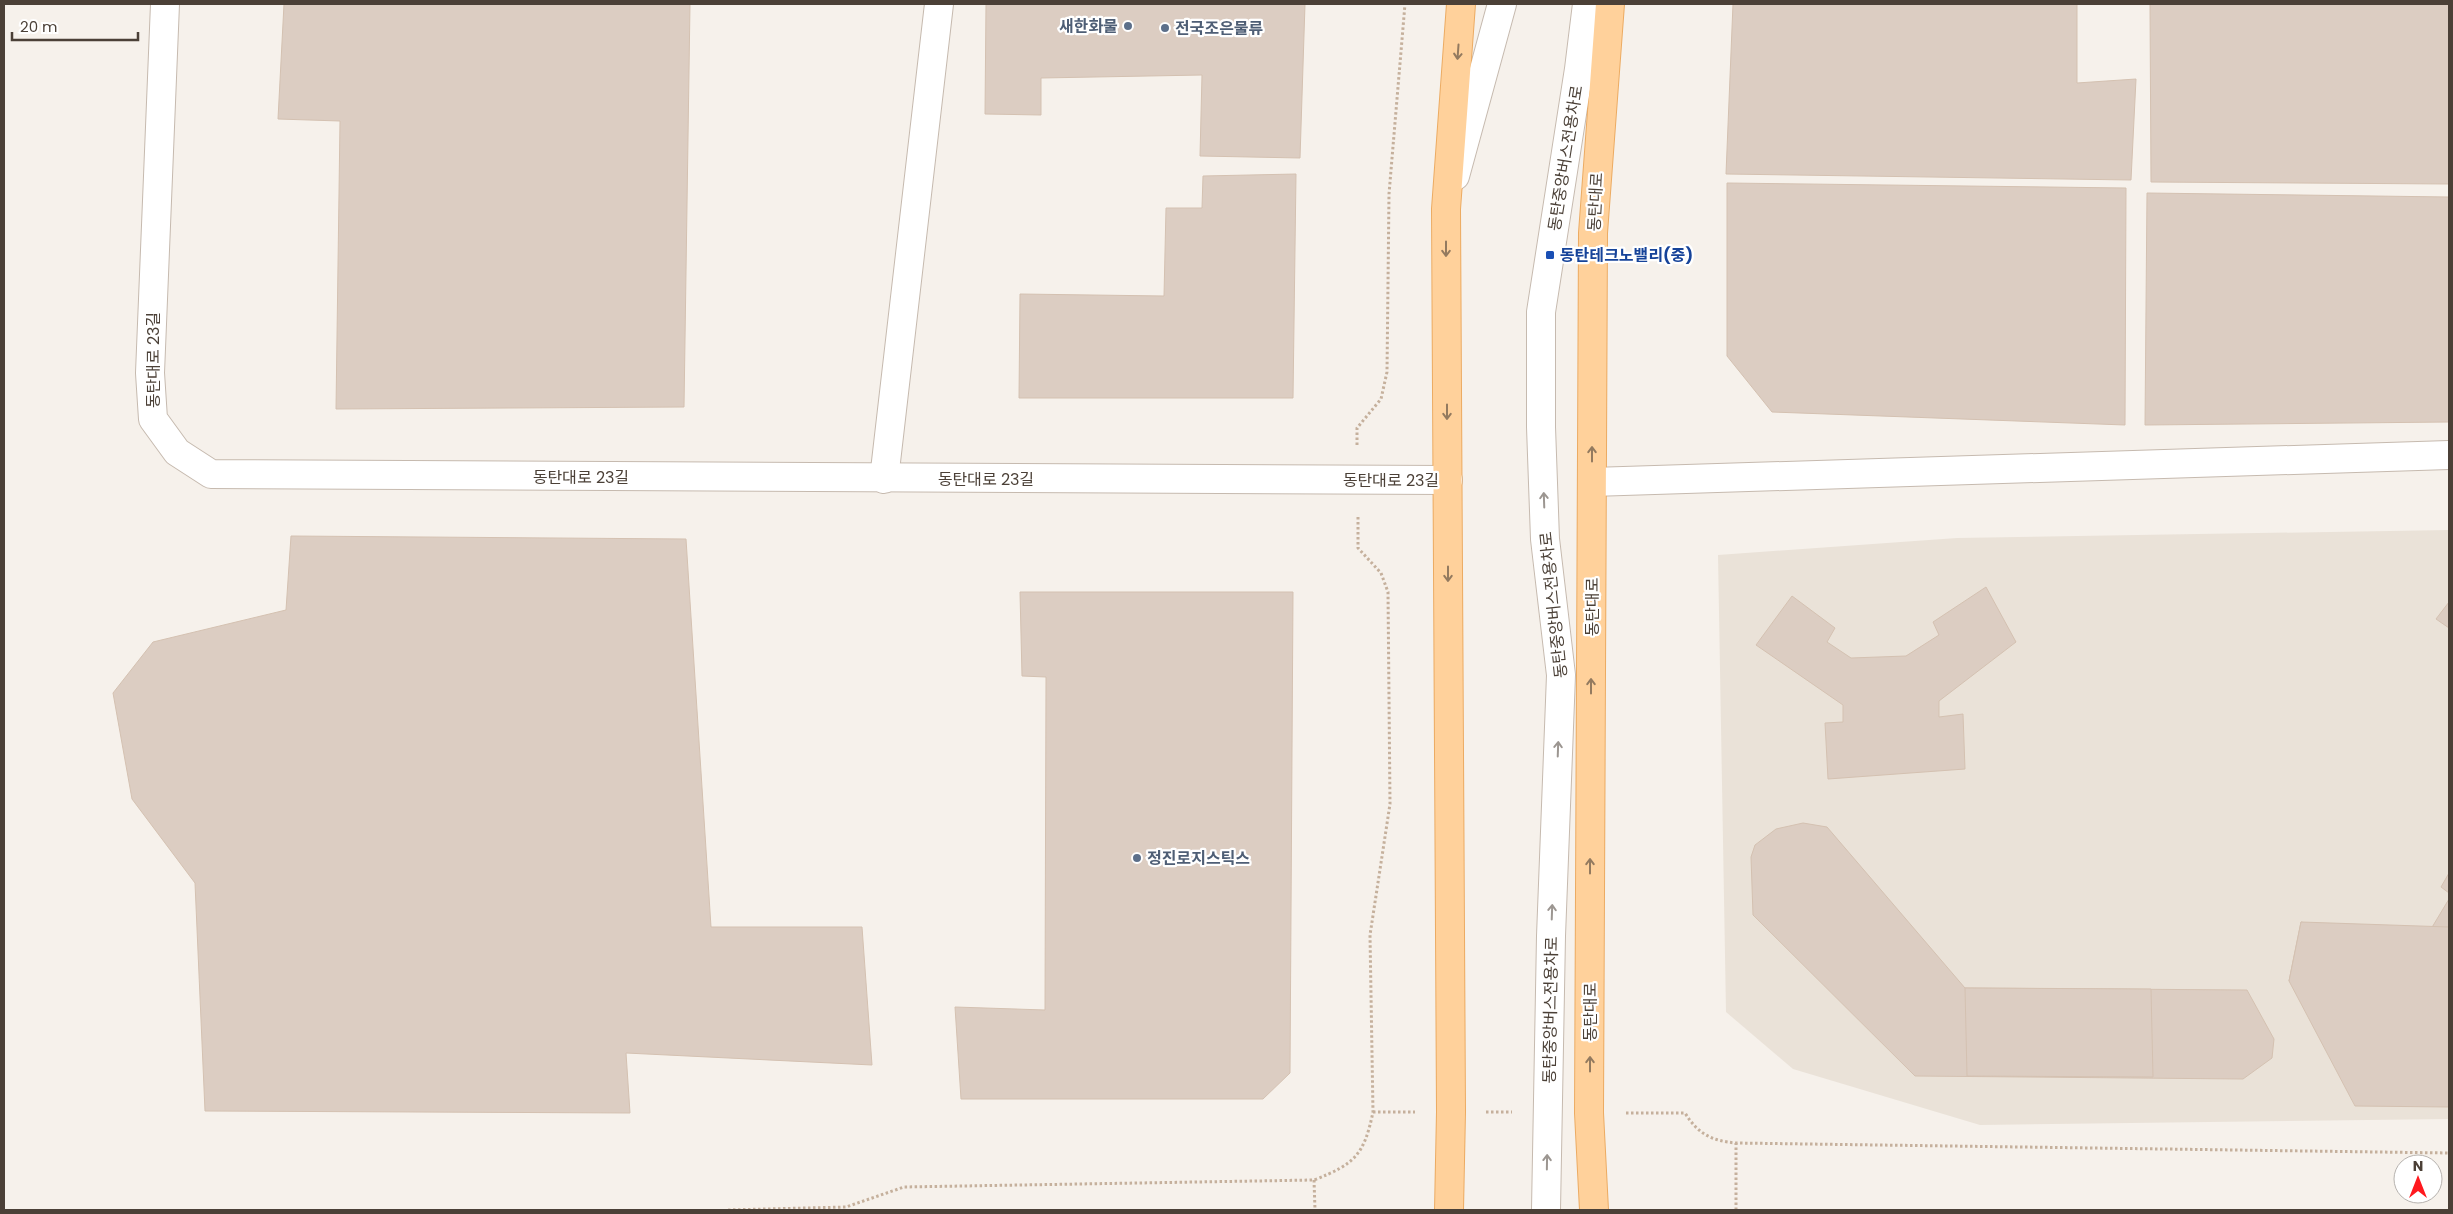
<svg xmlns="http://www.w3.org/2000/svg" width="2453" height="1214" viewBox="0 0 2453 1214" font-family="Poppins,'Noto Sans KR',sans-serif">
  <rect width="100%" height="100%" fill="#f6f1eb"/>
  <path fill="#eae2d8" d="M2449 530V1119L1980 1125 1793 1069 1726 1012 1718 555 1957 538Z"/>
  <g fill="#dccdc2" stroke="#d4c1b1">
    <path d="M284 4H690L684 407 336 409 340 121 278 119Z"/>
    <path d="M986 4H1305L1300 158 1200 156 1202 75 1041 78V115L985 114Z"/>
    <path d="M1733 4H2077V83L2136 79 2131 180 1726 174Z"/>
    <path d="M2150 4H2449V184L2151 182Z"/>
    <path d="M1296 174 1293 398H1019L1020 294 1164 296 1166 208H1202L1203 176Z"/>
    <path d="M1727 183 2126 188 2125 425 1772 412 1727 356Z"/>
    <path d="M2147 193 2449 197V422L2145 425Z"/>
    <path d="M291 536 686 539 711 927H862L872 1065 626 1053 630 1113 205 1111 195 883 132 799 113 693 153 642 286 610Z"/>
    <path d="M1986 587 2016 642 1939 701V717L1963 714 1965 769 1828 779 1825 723 1843 722V705L1756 645 1792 596 1835 628 1827 642 1851 658 1906 656 1939 635 1933 622Z"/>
    <path d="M1020 592H1293L1290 1073 1263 1099H961L955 1007 1045 1010 1046 677 1022 676Z"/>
    <path d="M2449 602V628L2436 619Z"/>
    <path d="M1803 823 1827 827 1965 988 2247 990 2274 1039 2272 1058 2243 1079 1915 1076 1753 915 1751 857 1755 845 1776 829Z"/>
    <path d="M2449 873V893L2441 887Z"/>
    <path d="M2449 899V1051L2411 1072 2385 1023 2400 1014 2393 999 2289 981 2301 922 2354 933 2352 949 2381 953 2431 929Z"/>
    <path d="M2301 922 2449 927V1107L2355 1106 2289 981Z"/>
    <path d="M1965 988 2151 989 2153 1077 1967 1076Z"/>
  </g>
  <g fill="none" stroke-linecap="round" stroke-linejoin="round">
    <defs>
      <g id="minor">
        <path d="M165 4 150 373 153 419 177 452 211 474 1448 480"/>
        <path d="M1455 176 1502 4"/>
        <path d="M884 479 939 4"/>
        <path d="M1592 482 2449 455"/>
        <path d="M1546 1210 1551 936 1561 675 1545 539 1541 427V312L1579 69 1587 4"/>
      </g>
      <g id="major">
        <path d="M1449 1210 1451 1112 1446 209 1461 4"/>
        <path d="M1594 1210 1589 1113 1593 233 1610 4"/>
      </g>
    </defs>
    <use href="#minor" stroke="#c6baaf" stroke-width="30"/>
    <use href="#major" stroke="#ecab62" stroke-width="30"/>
    <g stroke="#c5b09c" stroke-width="3" stroke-dasharray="2.5 2.5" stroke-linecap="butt">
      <path d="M1357 445V428L1381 399 1387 372 1389 194 1405 4"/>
      <path d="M1373 1112H1415"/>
      <path d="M1486 1112H1512"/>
      <path d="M1626 1113H1685C1698 1134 1712 1141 1736 1143L2449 1153"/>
      <path d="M1314 1180 1315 1210"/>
      <path d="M728 1210 846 1207 904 1187 1314 1180C1355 1164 1364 1155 1373 1112L1370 935 1390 804 1388 592 1381 573 1358 548V516"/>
      <path d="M1736 1210V1143"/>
    </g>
    <use href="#minor" stroke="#fff" stroke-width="28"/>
    <use href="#major" stroke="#ffd19b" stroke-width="28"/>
  </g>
  <defs><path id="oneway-shaft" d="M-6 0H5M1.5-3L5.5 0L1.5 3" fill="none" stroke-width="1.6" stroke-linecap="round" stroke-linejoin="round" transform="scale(1.25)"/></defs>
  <g stroke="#937a5f">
    <use href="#oneway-shaft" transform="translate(1458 52) rotate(94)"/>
    <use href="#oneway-shaft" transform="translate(1446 249) rotate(90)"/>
    <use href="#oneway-shaft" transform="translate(1447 412) rotate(90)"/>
    <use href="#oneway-shaft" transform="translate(1592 454) rotate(-90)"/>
    <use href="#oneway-shaft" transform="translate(1448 574) rotate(90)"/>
    <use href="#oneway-shaft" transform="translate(1591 686) rotate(-90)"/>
    <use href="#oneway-shaft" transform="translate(1590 866) rotate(-90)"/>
    <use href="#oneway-shaft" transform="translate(1590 1064) rotate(-90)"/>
  </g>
  <g stroke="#9c9691">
    <use href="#oneway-shaft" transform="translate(1544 500) rotate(-92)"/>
    <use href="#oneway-shaft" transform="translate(1558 749) rotate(-88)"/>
    <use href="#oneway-shaft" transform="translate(1552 912) rotate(-88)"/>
    <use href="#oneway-shaft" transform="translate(1547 1162) rotate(-89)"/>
  </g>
  <g fill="#5c6f8a" stroke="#fff" stroke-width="2">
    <circle cx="1128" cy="26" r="5"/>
    <circle cx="1165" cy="28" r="5"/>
    <circle cx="1137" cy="858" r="5"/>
  </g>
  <rect fill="#1a4fb4" stroke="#fff" stroke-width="2" x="1545" y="250" width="10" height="10" rx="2.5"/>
  <g text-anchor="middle" stroke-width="4.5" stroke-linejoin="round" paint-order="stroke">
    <g font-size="16" font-weight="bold" fill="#4e5e75" stroke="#fff" text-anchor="start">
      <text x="1118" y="32" text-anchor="end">새한화물</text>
      <text x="1175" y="34">전국조은물류</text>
      <text x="1147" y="864">정진로지스틱스</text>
    </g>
    <g font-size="16" fill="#4b4037" stroke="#fff">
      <text transform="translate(1565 158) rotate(-81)" y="6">동탄중앙버스전용차로</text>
      <text transform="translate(1595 202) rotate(-87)" y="6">동탄대로</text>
      <text transform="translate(153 360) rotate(-90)" y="6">동탄대로 23길</text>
      <text x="581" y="483">동탄대로 23길</text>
      <text x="986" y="485">동탄대로 23길</text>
      <text x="1391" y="486">동탄대로 23길</text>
      <text transform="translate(1553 605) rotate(-96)" y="6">동탄중앙버스전용차로</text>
      <text transform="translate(1592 607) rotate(-90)" y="6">동탄대로</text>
      <text transform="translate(1550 1010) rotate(-89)" y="6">동탄중앙버스전용차로</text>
      <text transform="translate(1590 1012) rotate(-90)" y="6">동탄대로</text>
    </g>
    <g font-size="16" font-weight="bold" fill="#164399" stroke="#fff" text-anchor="start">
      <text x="1560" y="261">동탄테크노밸리(중)</text>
    </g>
  </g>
  <rect width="2453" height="1214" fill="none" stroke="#4b4037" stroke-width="10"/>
  <g transform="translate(2418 1179)"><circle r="24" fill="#ffffff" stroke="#b7b3af"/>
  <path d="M0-4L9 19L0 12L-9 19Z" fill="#ff191e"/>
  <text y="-8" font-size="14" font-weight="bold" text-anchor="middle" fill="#4b4037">N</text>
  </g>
  <path d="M12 32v8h126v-8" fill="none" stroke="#4b4037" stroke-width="2.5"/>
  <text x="20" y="32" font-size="15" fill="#4b4037" stroke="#ffffff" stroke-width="4" paint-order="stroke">20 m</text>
</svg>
